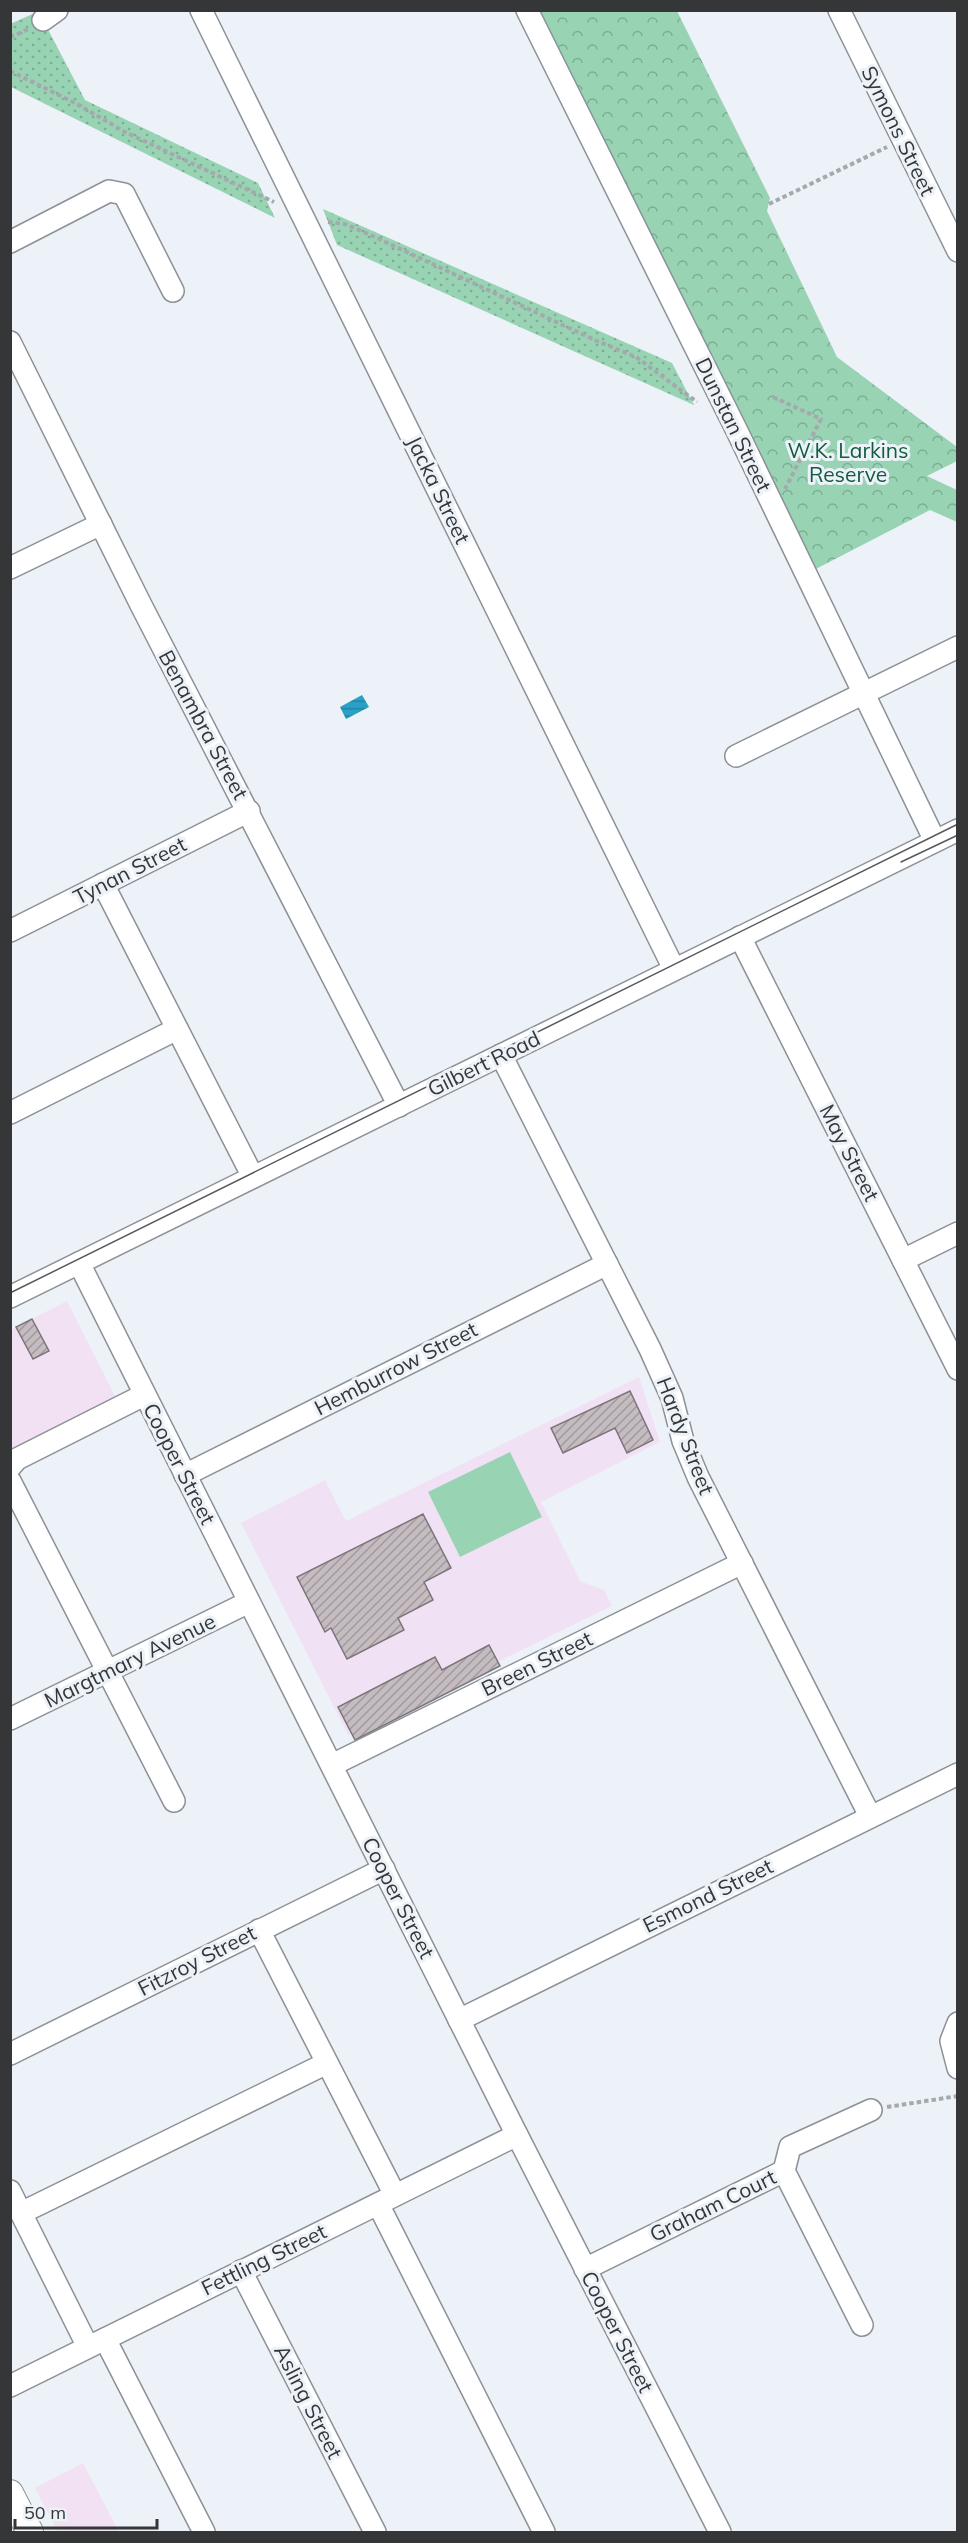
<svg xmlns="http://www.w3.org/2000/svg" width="968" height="2543" viewBox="0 0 968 2543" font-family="Mulish,sans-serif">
  <defs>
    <pattern id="grass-dots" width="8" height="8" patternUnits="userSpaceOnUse" patternTransform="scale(1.5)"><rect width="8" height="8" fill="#98d4b4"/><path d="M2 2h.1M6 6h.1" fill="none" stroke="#7dad93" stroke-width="1.8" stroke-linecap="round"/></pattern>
    <pattern id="forest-crowns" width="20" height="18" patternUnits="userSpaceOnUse" patternTransform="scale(1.5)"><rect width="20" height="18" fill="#98d4b4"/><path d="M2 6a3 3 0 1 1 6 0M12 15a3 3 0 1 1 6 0" fill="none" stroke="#7dad93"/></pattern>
    <pattern id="water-rules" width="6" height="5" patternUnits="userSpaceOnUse" patternTransform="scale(1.5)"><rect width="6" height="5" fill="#29a0c6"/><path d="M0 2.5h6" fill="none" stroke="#2483a2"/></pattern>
    <pattern id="building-hatch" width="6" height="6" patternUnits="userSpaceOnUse" patternTransform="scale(1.5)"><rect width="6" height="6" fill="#c4bcc0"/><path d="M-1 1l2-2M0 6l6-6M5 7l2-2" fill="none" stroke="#a09a9d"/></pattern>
  </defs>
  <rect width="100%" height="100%" fill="#edf2f9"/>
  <g fill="#f2e1f3">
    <path d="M67 1301 118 1402 10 1466V1330Z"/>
    <path d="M83 2463 119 2532H58L35 2488Z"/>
  </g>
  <path fill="#f1e1f4" d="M639 1377 660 1442 541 1502 580 1581 604 1590 612 1606 348 1735 241 1523 325 1480 346 1521Z"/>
  <g fill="url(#grass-dots)">
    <path d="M35 13 43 20 85 100 258 183 275 218 11 87 10 24Z"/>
    <path d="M323 209 672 363 694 405 337 245Z"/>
  </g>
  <path fill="url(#forest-crowns)" d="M538 11H677L770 198 767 211 837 357 957 447V461L927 476 957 490V522L930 510 812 571Z"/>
  <path fill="#98d4b4" d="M510 1452 542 1517 460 1557 428 1492Z"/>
  <path fill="url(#water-rules)" d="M362 695 369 707 346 719 340 707Z"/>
  <g fill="url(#building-hatch)" stroke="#7c7478" stroke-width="1.5">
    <path d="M32 1319 49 1351 33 1359 16 1327Z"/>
    <path d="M630 1391 653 1440 627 1453 615 1428 563 1453 551 1428Z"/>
    <path d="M423 1514 451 1568 424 1582 433 1600 398 1618 404 1630 347 1659 331 1628 325 1632 297 1577Z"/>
    <path d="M489 1645 500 1666 355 1740 338 1707 435 1657 442 1670Z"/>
  </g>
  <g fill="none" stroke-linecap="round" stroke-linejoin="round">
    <defs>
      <g id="minor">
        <path d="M201 10 674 969"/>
        <path d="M527 10 736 429 935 841"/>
        <path d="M839 10 958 251"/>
        <path d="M43 20 57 10"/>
        <path d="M10 242 109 191 124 194 173 291"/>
        <path d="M10 342 141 605 399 1106"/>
        <path d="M10 568 101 524"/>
        <path d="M736 756 958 647"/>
        <path d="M103 884 253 1177"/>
        <path d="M10 931 249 811"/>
        <path d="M740 937 958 1369"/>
        <path d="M501 1055 650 1349 672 1398 683 1441 698 1477 870 1816"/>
        <path d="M10 1113 177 1029"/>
        <path d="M903 1260 958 1233"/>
        <path d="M79 1263 517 2135 720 2532"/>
        <path d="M10 1297 958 830"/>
        <path d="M10 1467 17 1459 144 1395"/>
        <path d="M185 1475 607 1264"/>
        <path d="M10 1481 174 1801"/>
        <path d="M10 1719 249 1602"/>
        <path d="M332 1765 742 1563"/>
        <path d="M259 1930 395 2195"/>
        <path d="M459 2020 958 1774"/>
        <path d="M958 2023 951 2041 958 2068"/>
        <path d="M10 2054 384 1869"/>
        <path d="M784 2171 790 2147 871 2110"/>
        <path d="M10 2191 88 2347"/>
        <path d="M378 2204 544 2532"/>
        <path d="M21 2213 327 2063"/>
        <path d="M585 2269 784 2171 862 2325"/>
        <path d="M241 2271 375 2532"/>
        <path d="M105 2339 204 2532"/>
        <path d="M10 2386 517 2135"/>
      </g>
      <path id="major" d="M10 2493 30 2532"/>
    </defs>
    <use href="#minor" stroke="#8c9097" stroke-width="24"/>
    <use href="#major" stroke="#8c9097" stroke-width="28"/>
    <g stroke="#a5a9ae" stroke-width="4" stroke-dasharray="4.5 3" stroke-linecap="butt">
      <path d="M10 37 29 29"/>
      <path d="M10 71 75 103 125 132 274 202"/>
      <path d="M769 204 887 147"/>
      <path d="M328 222 345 224 366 233 597 341 636 357 697 402"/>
      <path d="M773 397 821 419 785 489"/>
      <path d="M887 2107 958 2096"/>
    </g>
    <use href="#minor" stroke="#fff" stroke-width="21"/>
    <use href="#major" stroke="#fff" stroke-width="26"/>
    <g stroke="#57595c" stroke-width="1.5">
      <path d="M901 862 958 835"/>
      <path d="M10 1293 958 824"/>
    </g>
  </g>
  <g text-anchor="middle" stroke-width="6" stroke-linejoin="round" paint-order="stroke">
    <g font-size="21" fill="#343638" stroke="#edf2f9">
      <text transform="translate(898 131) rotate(64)" y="7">Symons Street</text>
      <text transform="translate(733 425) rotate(64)" y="7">Dunstan Street</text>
      <text transform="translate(438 490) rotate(64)" y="7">Jacka Street</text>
      <text transform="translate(203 725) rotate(62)" y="7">Benambra Street</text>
      <text transform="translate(130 871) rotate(-27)" y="7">Tynan Street</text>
      <text transform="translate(484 1064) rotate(-26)" y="7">Gilbert Road</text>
      <text transform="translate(849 1153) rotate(63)" y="7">May Street</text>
      <text transform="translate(396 1369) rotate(-27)" y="7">Hemburrow Street</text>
      <text transform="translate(685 1436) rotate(69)" y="7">Hardy Street</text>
      <text transform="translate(179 1464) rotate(63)" y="7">Cooper Street</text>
      <text transform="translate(130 1661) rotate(-26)" y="7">Margtmary Avenue</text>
      <text transform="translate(537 1664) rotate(-26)" y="7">Breen Street</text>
      <text transform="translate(708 1896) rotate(-26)" y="7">Esmond Street</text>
      <text transform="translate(398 1898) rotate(63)" y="7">Cooper Street</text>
      <text transform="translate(197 1961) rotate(-27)" y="7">Fitzroy Street</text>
      <text transform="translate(713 2206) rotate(-26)" y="7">Graham Court</text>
      <text transform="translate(264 2260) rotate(-26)" y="7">Fettling Street</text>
      <text transform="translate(617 2332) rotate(63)" y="7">Cooper Street</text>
      <text transform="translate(308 2402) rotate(63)" y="7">Asling Street</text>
    </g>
    <g font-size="21" fill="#115b3d" stroke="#edf2f9">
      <text x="848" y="458">W.K. Larkins<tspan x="848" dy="24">Reserve</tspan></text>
    </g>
  </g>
  <rect width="968" height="2543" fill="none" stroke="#343638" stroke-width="24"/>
  <path d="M15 2519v9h142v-9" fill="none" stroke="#343638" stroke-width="3"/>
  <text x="24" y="2519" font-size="18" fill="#343638" stroke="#edf2f9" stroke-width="4.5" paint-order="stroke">50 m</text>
</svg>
